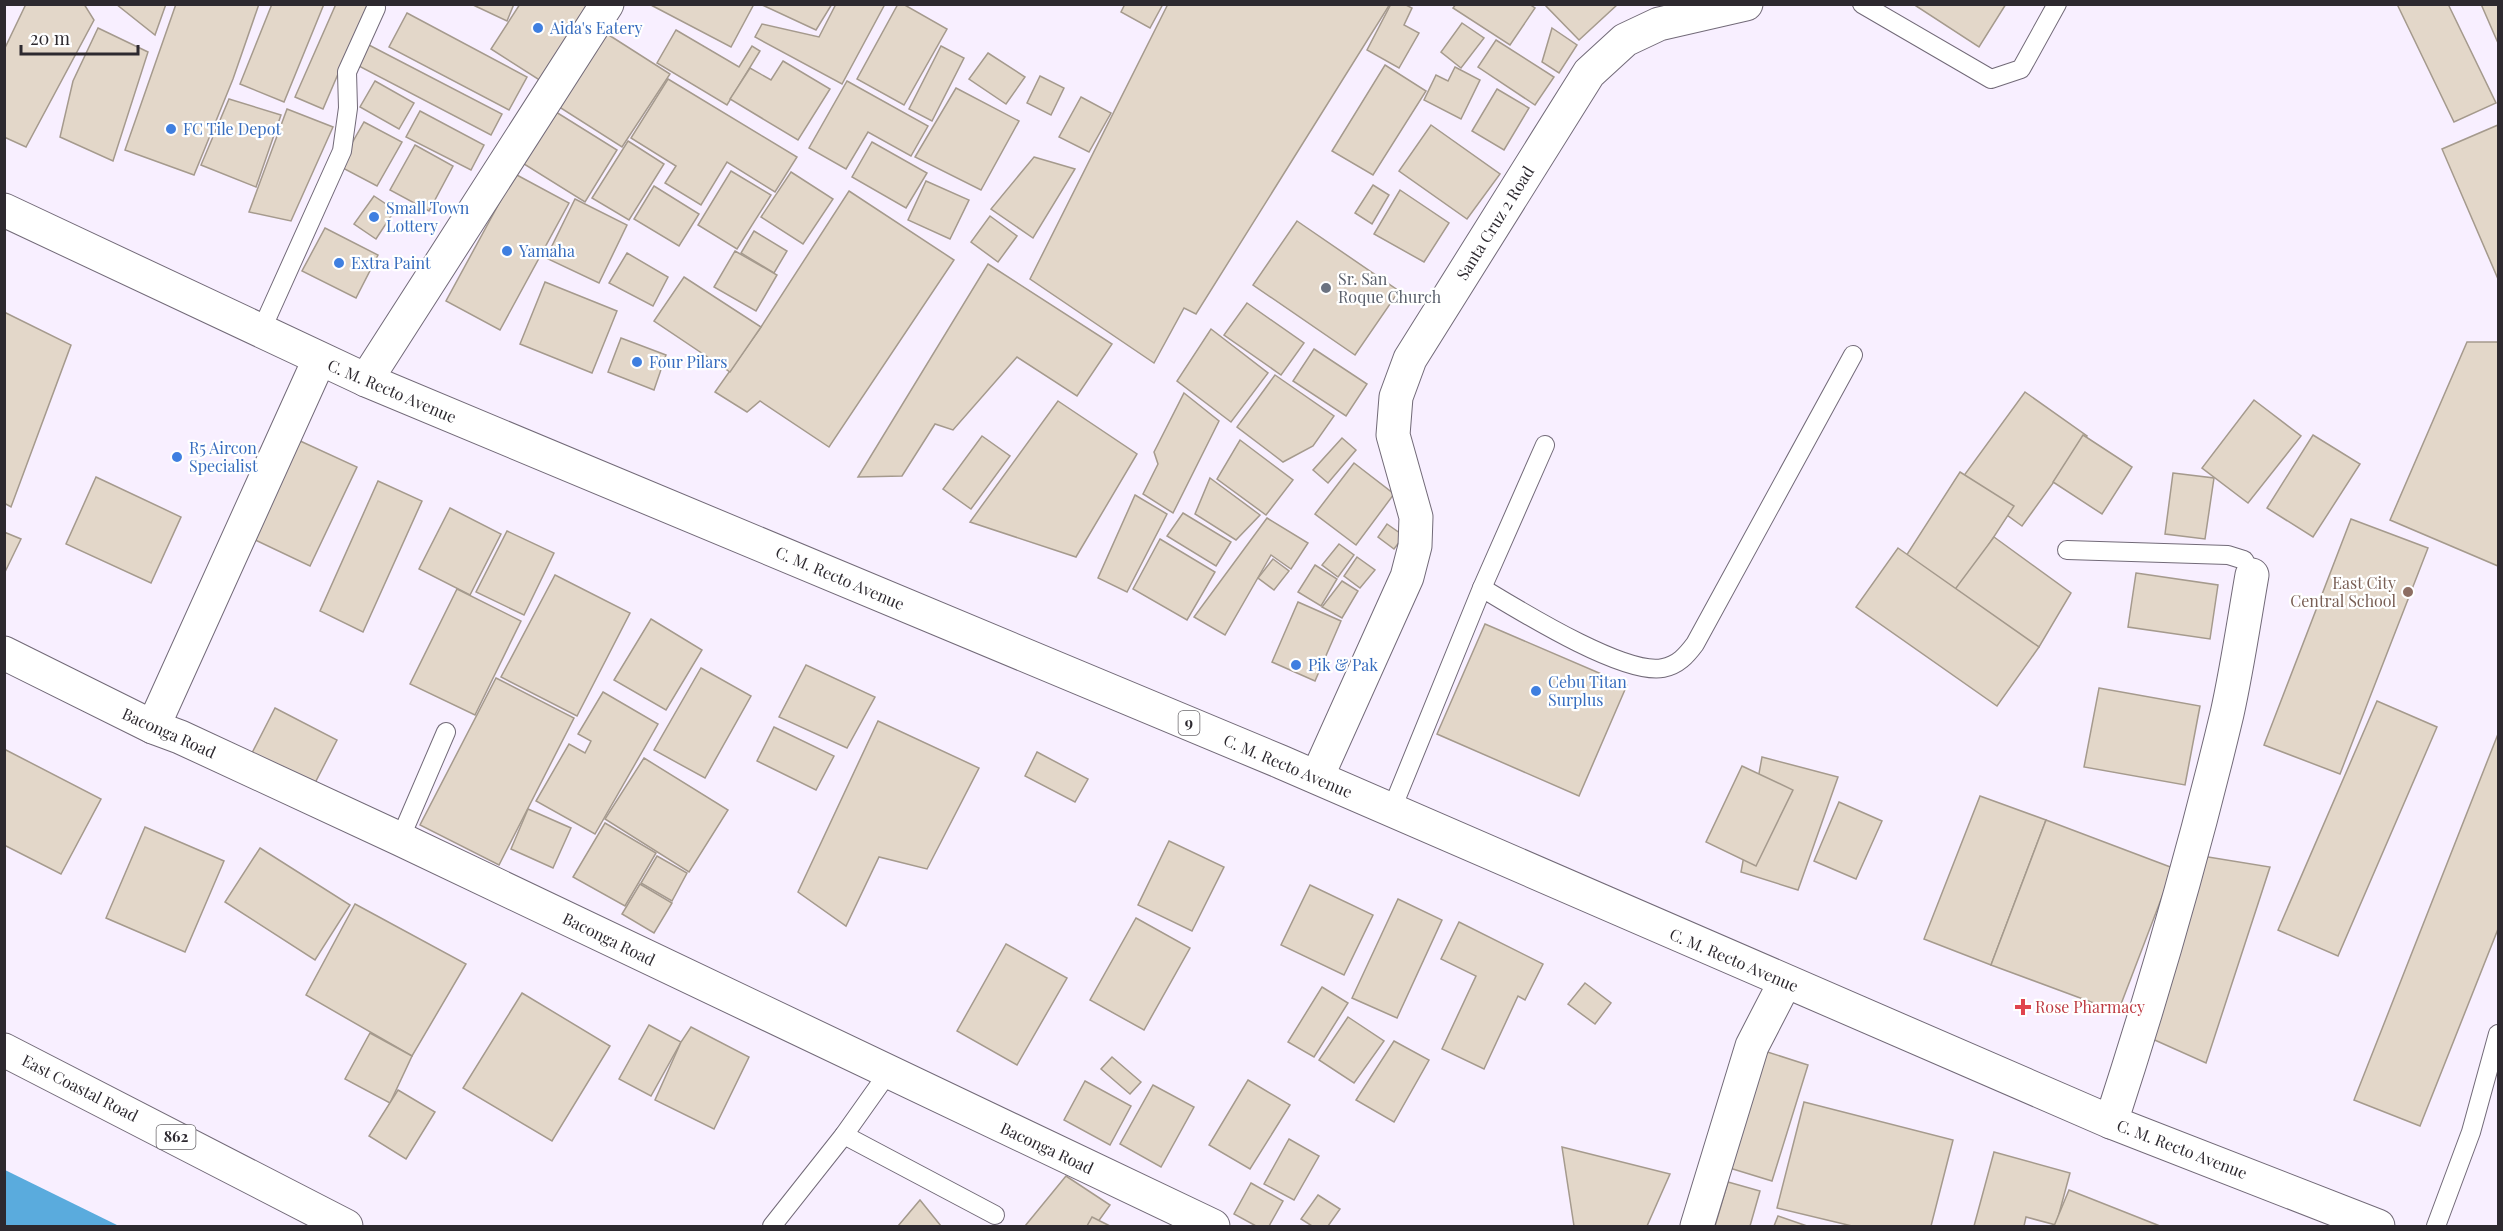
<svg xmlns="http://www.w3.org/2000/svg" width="2503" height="1231" viewBox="0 0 2503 1231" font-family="'Playfair Display',serif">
  <rect width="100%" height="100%" fill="#f8efff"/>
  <path fill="#5aabdd" d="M5 1170 119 1226H5Z"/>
  <g fill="#e3d7c9" stroke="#a59a8d" stroke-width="1.5">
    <path d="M26 4H84L94 20 26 147 4 137V50Z"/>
    <path d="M116 4H166L155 35Z"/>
    <path d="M176 4H259L233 79 194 175 125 150Z"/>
    <path d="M272 4H324L284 102 240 84Z"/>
    <path d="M336 4H368L323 109 295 97Z"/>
    <path d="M471 4H514L507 21Z"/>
    <path d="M520 4 591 5 541 81 491 49Z"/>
    <path d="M649 4H754L731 47Z"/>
    <path d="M760 4H832L816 30Z"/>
    <path d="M836 4H885L842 84 755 37 762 24 819 37Z"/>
    <path d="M898 4H903L947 29 904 105 857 79Z"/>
    <path d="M1125 4H1163L1150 28 1121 12Z"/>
    <path d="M1168 4H1390L1196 314 1184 308 1154 363 1030 279Z"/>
    <path d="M1391 4H1404L1412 8 1404 25 1419 33 1399 68 1367 50Z"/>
    <path d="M1456 4H1529L1535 8 1510 45 1453 8Z"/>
    <path d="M1547 4H1618L1579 40 1546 6Z"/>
    <path d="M1913 4H2006L1979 47Z"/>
    <path d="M2397 4H2448L2496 103 2454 122Z"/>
    <path d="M2481 4H2498V43Z"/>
    <path d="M407 13 527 77 509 110 389 47Z"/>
    <path d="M1462 23 1484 38 1461 68 1441 52Z"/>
    <path d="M98 28 148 52 113 161 60 137 73 81Z"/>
    <path d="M1552 28 1577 45 1559 73 1542 62Z"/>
    <path d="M601 30 670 74 622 147 553 103Z"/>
    <path d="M676 30 739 67 752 46 760 51 727 105 657 63Z"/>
    <path d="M1496 40 1554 77 1535 105 1478 67Z"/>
    <path d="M367 44 502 114 491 135 355 64Z"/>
    <path d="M941 46 964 58 932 121 909 109Z"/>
    <path d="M988 53 1025 77 1006 104 969 79Z"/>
    <path d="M783 61 830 89 798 140 730 99 750 68 771 80Z"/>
    <path d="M1385 65 1426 91 1373 175 1332 151Z"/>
    <path d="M1455 67 1480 80 1461 119 1424 100 1436 75 1448 81Z"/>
    <path d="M1040 76 1064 88 1051 115 1027 103Z"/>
    <path d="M668 79 797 157 775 192 727 162 701 205 665 183 676 166 631 138Z"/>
    <path d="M375 81 414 103 399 129 360 107Z"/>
    <path d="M847 81 928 126 911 156 868 132 846 169 809 148Z"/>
    <path d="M956 88 1019 121 981 190 915 157Z"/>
    <path d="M1497 89 1529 108 1504 150 1472 131Z"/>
    <path d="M1081 97 1111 113 1089 152 1059 137Z"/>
    <path d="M229 99 281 115 256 187 201 165Z"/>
    <path d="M548 107 617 150 585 202 516 159Z"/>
    <path d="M287 109 333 127 291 221 249 212Z"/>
    <path d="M420 111 484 145 471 170 406 137Z"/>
    <path d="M364 122 402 142 377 186 339 166Z"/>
    <path d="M1431 125 1500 174 1467 219 1399 171Z"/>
    <path d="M2498 125V279L2442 149Z"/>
    <path d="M628 141 664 164 629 220 592 198Z"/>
    <path d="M872 142 927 173 906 208 852 177Z"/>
    <path d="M415 145 453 166 429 211 390 190Z"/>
    <path d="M1034 157 1075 169 1033 238 991 209Z"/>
    <path d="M731 171 771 195 737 249 698 225Z"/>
    <path d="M791 172 833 199 803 244 761 217Z"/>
    <path d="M515 174 569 203 500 330 446 301Z"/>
    <path d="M926 181 969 200 950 239 908 220Z"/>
    <path d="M1373 185 1389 195 1372 224 1355 213Z"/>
    <path d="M654 186 699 214 679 246 634 219Z"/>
    <path d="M1400 190 1449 223 1424 262 1374 234Z"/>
    <path d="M849 191 954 260 829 447 760 401 747 412 715 392 761 327Z"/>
    <path d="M374 196 395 210 376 239 354 224Z"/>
    <path d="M575 199 627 225 599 283 546 258Z"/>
    <path d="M990 216 1017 236 998 262 971 242Z"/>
    <path d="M1297 221 1399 291 1355 355 1253 285Z"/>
    <path d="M325 228 378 255 356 298 302 271Z"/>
    <path d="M754 231 787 251 774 273 741 253Z"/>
    <path d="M735 251 777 275 756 311 714 287Z"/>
    <path d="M627 253 668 277 653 306 609 283Z"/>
    <path d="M988 264 1112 344 1077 396 1017 357 953 430 935 424 902 476 858 477Z"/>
    <path d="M684 277 761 327 730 372 654 321Z"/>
    <path d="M545 282 617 311 592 373 520 344Z"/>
    <path d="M1247 303 1304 343 1281 375 1224 335Z"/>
    <path d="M4 312 71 345 11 507 4 503Z"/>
    <path d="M1211 329 1268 373 1231 422 1177 381Z"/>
    <path d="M621 338 666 355 654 390 608 372Z"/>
    <path d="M2467 342H2498V566L2390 520Z"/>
    <path d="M1314 349 1367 384 1346 416 1293 381Z"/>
    <path d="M1275 375 1334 416 1313 446 1283 462 1237 427Z"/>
    <path d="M2025 392 2087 436 2022 526 1960 481Z"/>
    <path d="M1184 393 1219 421 1173 513 1143 494 1158 464 1154 452Z"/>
    <path d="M2254 400 2301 436 2248 503 2202 468Z"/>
    <path d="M1058 401 1137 454 1076 557 970 522Z"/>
    <path d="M2083 435 2132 467 2102 514 2053 482Z"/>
    <path d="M2313 435 2360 464 2313 537 2267 508Z"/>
    <path d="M982 436 1010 456 971 509 943 489Z"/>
    <path d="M1342 438 1356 450 1328 483 1313 470Z"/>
    <path d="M298 440 357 467 310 566 251 538Z"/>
    <path d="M1240 440 1293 480 1266 515 1217 479Z"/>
    <path d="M1354 463 1394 494 1356 545 1315 514Z"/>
    <path d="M1960 472 2014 506 1950 604 1897 570Z"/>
    <path d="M2173 473 2214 478 2205 539 2165 534Z"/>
    <path d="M96 477 181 517 151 583 66 544Z"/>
    <path d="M1210 478 1260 515 1236 540 1195 514Z"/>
    <path d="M378 481 422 501 363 632 320 611Z"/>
    <path d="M1135 495 1167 514 1127 592 1098 578Z"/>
    <path d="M450 508 501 534 470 595 419 569Z"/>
    <path d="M1183 513 1231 542 1216 566 1167 536Z"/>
    <path d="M1267 518 1308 543 1291 569 1271 555 1225 635 1194 617Z"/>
    <path d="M2351 519 2428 548 2340 774 2264 745Z"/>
    <path d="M1387 524 1404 536 1394 549 1378 537Z"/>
    <path d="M507 531 554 553 524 615 476 592Z"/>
    <path d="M4 532 21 539 4 574Z"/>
    <path d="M1994 537 2071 593 2039 647 1953 592Z"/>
    <path d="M1160 539 1215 572 1187 620 1133 589Z"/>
    <path d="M1339 544 1354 555 1338 577 1322 565Z"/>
    <path d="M1898 548 2039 647 1997 706 1856 607Z"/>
    <path d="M1357 557 1375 570 1360 588 1344 576Z"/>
    <path d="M1273 559 1289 571 1274 590 1258 578Z"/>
    <path d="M1315 565 1337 579 1321 606 1298 592Z"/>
    <path d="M2136 573 2218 585 2210 639 2128 627Z"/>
    <path d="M555 575 630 613 577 716 501 677Z"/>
    <path d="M1342 581 1358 591 1342 618 1322 607Z"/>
    <path d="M457 589 521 621 475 715 410 684Z"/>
    <path d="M1298 602 1341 621 1315 681 1272 662Z"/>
    <path d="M651 619 702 650 666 710 614 680Z"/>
    <path d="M1485 624 1627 685 1579 796 1437 734Z"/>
    <path d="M806 665 875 697 847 748 779 717Z"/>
    <path d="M701 668 751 696 705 778 654 750Z"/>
    <path d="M496 678 574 718 499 865 420 825Z"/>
    <path d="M2099 688 2200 706 2185 785 2084 767Z"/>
    <path d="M603 692 658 724 595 834 536 801 569 744 585 753 591 741 578 734Z"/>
    <path d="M2377 701 2437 727 2338 956 2278 930Z"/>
    <path d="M275 708 337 740 314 785 252 753Z"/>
    <path d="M878 721 979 768 927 869 879 857 846 926 798 892Z"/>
    <path d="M774 727 834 756 816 790 757 761Z"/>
    <path d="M2498 734V929L2420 1126 2354 1100Z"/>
    <path d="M4 749 101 799 61 874 4 845Z"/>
    <path d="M1037 752 1088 779 1075 802 1025 776Z"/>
    <path d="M1762 757 1838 777 1798 890 1741 872Z"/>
    <path d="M644 758 728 810 689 872 605 819Z"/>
    <path d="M1742 766 1793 790 1756 866 1706 842Z"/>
    <path d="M1980 796 2046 820 1991 965 1924 939Z"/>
    <path d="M1839 802 1882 821 1856 879 1814 861Z"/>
    <path d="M528 809 571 828 553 868 511 849Z"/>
    <path d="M2046 820 2173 868 2118 1012 1991 965Z"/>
    <path d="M605 823 656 853 625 906 573 877Z"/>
    <path d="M145 827 224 861 185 952 106 918Z"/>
    <path d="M1169 841 1224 867 1192 931 1138 905Z"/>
    <path d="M260 848 350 905 315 960 225 902Z"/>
    <path d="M657 856 687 873 672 901 641 883Z"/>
    <path d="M2202 856 2270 867 2206 1063 2148 1037Z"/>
    <path d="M640 884 672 903 654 933 622 914Z"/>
    <path d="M1310 885 1373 915 1344 975 1281 945Z"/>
    <path d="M1398 899 1442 920 1397 1018 1352 998Z"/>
    <path d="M355 904 466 964 412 1056 306 995Z"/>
    <path d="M1136 918 1190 948 1144 1030 1090 1000Z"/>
    <path d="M1459 922 1543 964 1525 1000 1518 996 1484 1069 1442 1049 1476 976 1441 959Z"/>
    <path d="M1006 944 1067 978 1017 1065 957 1031Z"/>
    <path d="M1585 983 1611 1003 1595 1024 1568 1004Z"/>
    <path d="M1322 987 1348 1003 1314 1057 1288 1042Z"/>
    <path d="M522 993 610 1046 552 1141 463 1088Z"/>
    <path d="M1348 1017 1384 1041 1354 1083 1319 1060Z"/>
    <path d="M649 1025 681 1042 651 1096 619 1079Z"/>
    <path d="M691 1027 749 1057 714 1129 655 1100 681 1042Z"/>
    <path d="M370 1033 412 1056 390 1103 345 1079Z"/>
    <path d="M1394 1041 1429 1060 1394 1122 1356 1100Z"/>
    <path d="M1758 1049 1808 1065 1772 1181 1723 1166Z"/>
    <path d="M1112 1057 1141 1082 1130 1094 1101 1069Z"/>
    <path d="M1248 1080 1290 1105 1250 1169 1209 1145Z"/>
    <path d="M1085 1081 1131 1106 1110 1145 1064 1120Z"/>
    <path d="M1153 1085 1194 1107 1161 1167 1120 1144Z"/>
    <path d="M398 1090 435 1112 406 1159 369 1136Z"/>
    <path d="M1804 1102 1953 1140 1931 1226H1852L1777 1208Z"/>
    <path d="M1289 1139 1319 1156 1294 1200 1264 1184Z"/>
    <path d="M1562 1147 1670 1174 1647 1226H1574Z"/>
    <path d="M1994 1152 2070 1173 2056 1225 2026 1217 2024 1226H1974Z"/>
    <path d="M1066 1176 1110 1205 1095 1226H1025Z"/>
    <path d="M1728 1182 1760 1191 1750 1226H1715Z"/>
    <path d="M1251 1183 1283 1201 1269 1226H1256L1234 1214Z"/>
    <path d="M2069 1190 2160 1226H2054Z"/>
    <path d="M1318 1195 1340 1209 1328 1226H1312L1301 1219Z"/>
    <path d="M920 1200 941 1226H898Z"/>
    <path d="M1778 1216 1807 1226H1774Z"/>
    <path d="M1092 1217 1110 1226H1087Z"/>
  </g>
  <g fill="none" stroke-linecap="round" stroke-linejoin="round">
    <defs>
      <g id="service">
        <path d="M1862 4 1991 79 2021 69 2057 4"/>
        <path d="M261 331 342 151 348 108 347 72 376 8"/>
        <path d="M2067 550 2228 555 2244 560 2252 575"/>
        <path d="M1482 588C1517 609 1624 676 1663 668 1678 665 1686 656 1695 644L1853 355"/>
        <path d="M1391 811 1482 588 1545 445"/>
        <path d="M400 839 446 732"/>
        <path d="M844 1135 995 1215"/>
        <path d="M772 1226 844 1135 888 1073"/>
        <path d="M2436 1226 2471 1132 2498 1034"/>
      </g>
      <g id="minor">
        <path d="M366 380 607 4"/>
        <path d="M4 653 153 727 180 737 400 839 1213 1226"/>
        <path d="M153 727 319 360"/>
        <path d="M1317 777 1407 577 1415 546 1416 517 1393 435 1396 397 1410 359 1589 73 1625 40 1659 24 1746 4"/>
        <path d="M2111 1122C2155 987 2194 852 2227 714 2237 669 2244 621 2252 575"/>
        <path d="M1697 1226 1752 1046 1785 982"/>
      </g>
      <path id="primary" d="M4 1050 346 1226"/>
      <path id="trunk" d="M4 210 366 380 1281 762 2111 1122 2378 1226"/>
    </defs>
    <use href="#service" stroke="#726a78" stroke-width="20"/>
    <use href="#minor" stroke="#726a78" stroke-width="35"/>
    <use href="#primary" stroke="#726a78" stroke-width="35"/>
    <use href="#trunk" stroke="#726a78" stroke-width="35"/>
    <use href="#service" stroke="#fff" stroke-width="18"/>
    <use href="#minor" stroke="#fff" stroke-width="33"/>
    <use href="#primary" stroke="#fff" stroke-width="33"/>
    <use href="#trunk" stroke="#fff" stroke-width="33"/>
  </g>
  <g fill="#3f7fe0" stroke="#fff" stroke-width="2">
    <circle cx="538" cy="28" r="6"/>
    <circle cx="171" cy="129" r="6"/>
    <circle cx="374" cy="217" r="6"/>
    <circle cx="507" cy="251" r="6"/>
    <circle cx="339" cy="263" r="6"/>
    <circle cx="637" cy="362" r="6"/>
    <circle cx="177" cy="457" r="6"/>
    <circle cx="1296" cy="665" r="6"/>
    <circle cx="1536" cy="691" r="6"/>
  </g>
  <circle fill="#6b7280" stroke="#fff" stroke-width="2" cx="1326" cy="288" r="6"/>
  <circle fill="#8d6e63" stroke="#fff" stroke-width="2" cx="2408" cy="592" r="6"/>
  <path fill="#e0444e" stroke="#fff" stroke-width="2" d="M2020 998h6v6h6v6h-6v6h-6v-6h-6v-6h6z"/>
  <g text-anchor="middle" stroke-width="4.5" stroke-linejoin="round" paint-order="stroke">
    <g fill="#fff" stroke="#6c696d" stroke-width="1.5">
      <rect x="1178.5" y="711" width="21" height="24" rx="4.5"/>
      <rect x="156.5" y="1125" width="39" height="24" rx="4.5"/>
    </g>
    <g font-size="15" font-weight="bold" fill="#2d292f">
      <text x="1189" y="728">9</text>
      <text x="176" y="1142">862</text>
    </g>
    <g font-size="16" fill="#366cbe" stroke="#fff" text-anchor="start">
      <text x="550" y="34">Aida's Eatery</text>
      <text x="183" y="135">FC Tile Depot</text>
      <text x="386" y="214">Small Town<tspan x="386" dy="18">Lottery</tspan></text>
      <text x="519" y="257">Yamaha</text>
      <text x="351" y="269">Extra Paint</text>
      <text x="649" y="368">Four Pilars</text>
      <text x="189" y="454">R5 Aircon<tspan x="189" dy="18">Specialist</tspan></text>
      <text x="1308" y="671">Pik &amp; Pak</text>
      <text x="1548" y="688">Cebu Titan<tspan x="1548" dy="18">Surplus</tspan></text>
    </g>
    <g font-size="16" fill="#2d292f" stroke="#fff">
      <text transform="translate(1495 223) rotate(-58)" y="6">Santa Cruz 2 Road</text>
      <text transform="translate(392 391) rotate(23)" y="6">C. M. Recto Avenue</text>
      <text transform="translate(840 578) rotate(23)" y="6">C. M. Recto Avenue</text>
      <text transform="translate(169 733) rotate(24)" y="6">Baconga Road</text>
      <text transform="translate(1288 766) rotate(23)" y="6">C. M. Recto Avenue</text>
      <text transform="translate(609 939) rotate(26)" y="6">Baconga Road</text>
      <text transform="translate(1734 960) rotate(23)" y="6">C. M. Recto Avenue</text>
      <text transform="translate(80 1088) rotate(27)" y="6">East Coastal Road</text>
      <text transform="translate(1047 1148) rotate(25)" y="6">Baconga Road</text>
      <text transform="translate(2182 1149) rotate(21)" y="6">C. M. Recto Avenue</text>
    </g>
    <g font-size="16" fill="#5b616d" stroke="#fff" text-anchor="start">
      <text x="1338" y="285">Sr. San<tspan x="1338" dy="18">Roque Church</tspan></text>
    </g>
    <g font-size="16" fill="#785e54" stroke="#fff" text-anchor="end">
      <text x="2396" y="589">East City<tspan x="2396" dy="18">Central School</tspan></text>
    </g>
    <g font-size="16" fill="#be3a42" stroke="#fff" text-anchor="start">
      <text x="2035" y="1013">Rose Pharmacy</text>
    </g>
  </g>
  <rect width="2503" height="1231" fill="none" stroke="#2d292f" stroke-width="12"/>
  <path d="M21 45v9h117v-9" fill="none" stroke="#2d292f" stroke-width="3"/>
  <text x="30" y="45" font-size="18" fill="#2d292f" stroke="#ffffff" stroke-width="4.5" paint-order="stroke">20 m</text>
</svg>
